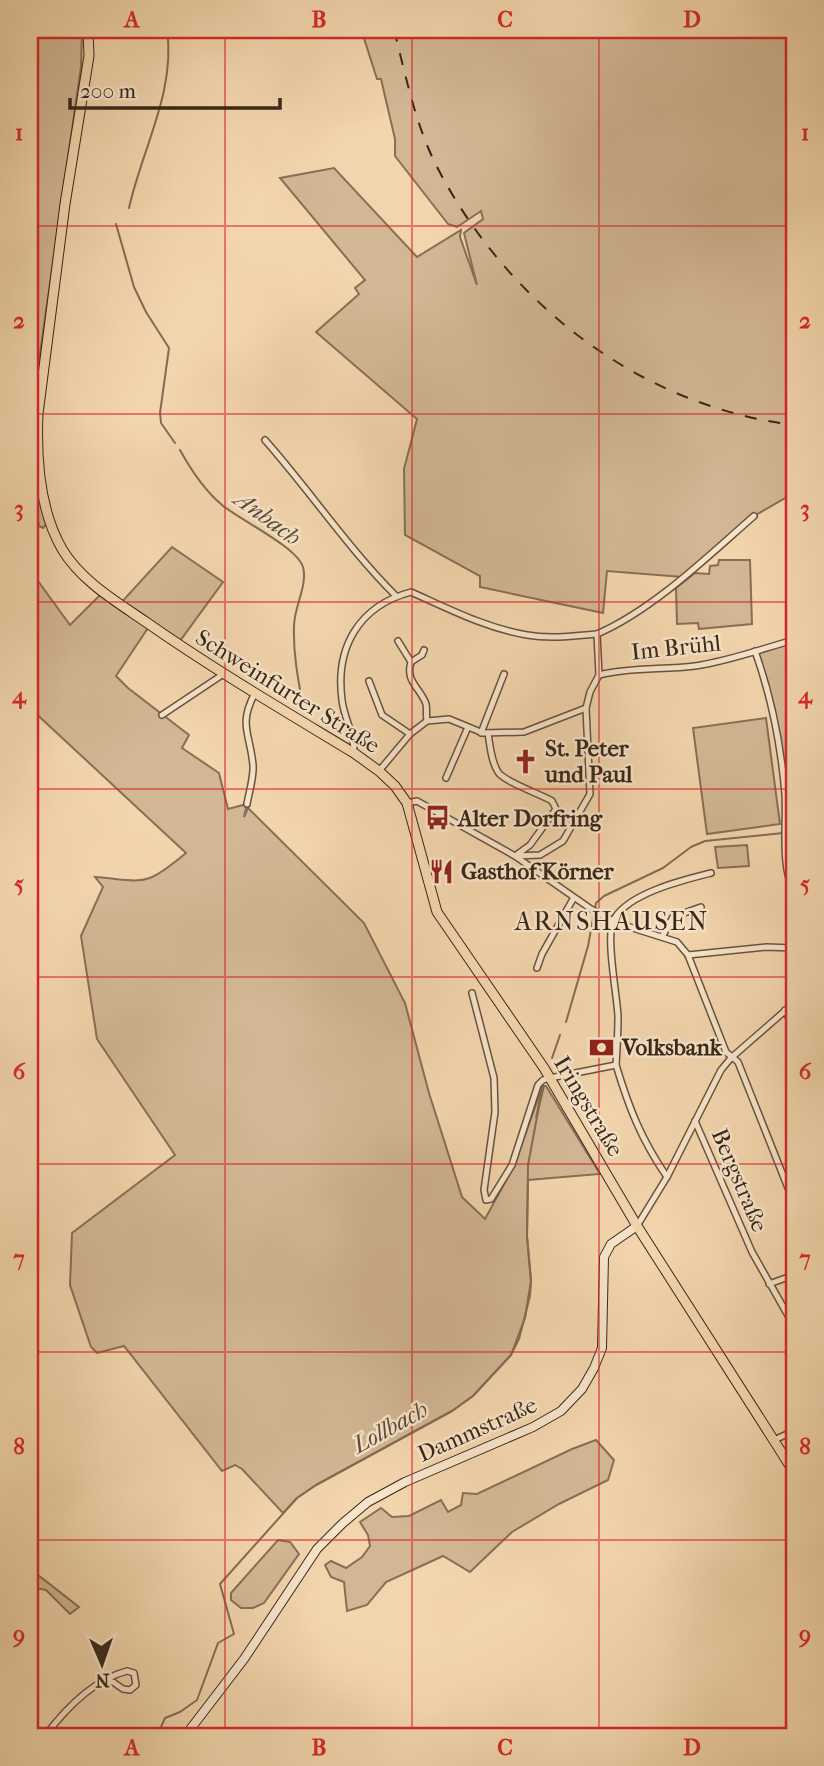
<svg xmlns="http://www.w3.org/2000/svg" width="824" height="1766" viewBox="0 0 824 1766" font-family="'IM FELL French Canon',serif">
  <rect width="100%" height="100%" fill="#f3d5ad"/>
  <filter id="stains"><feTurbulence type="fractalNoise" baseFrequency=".00286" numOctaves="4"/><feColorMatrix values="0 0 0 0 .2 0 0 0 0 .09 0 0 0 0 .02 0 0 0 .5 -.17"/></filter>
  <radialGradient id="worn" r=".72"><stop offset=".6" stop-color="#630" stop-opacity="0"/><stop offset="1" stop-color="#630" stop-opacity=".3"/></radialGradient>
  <g fill="#d3b794" stroke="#866f56" stroke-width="2">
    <path d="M30 30H81L82 33 81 67 33 402C31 444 36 483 46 524L43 528 39 526 30 479Z"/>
    <path d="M353 30H794V493L754 516 683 577 607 571 603 613 480 587V576L405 535 404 469 417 419 316 332 359 294 355 288 365 280 280 178 334 168 417 257 461 230 460 237 477 285 464 233 483 219 481 211 457 227 448 224 395 156V139L381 79H377L362 32 354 34Z"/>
    <path d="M172 547 223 582 177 645 150 625 116 676 128 688 189 735 182 748 219 773 228 809 247 804 244 817 248 808 364 923 405 1003 429 1093 462 1197 485 1219 514 1166 543 1085 536 1118 544 1086H546L600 1174 528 1180 527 1236 531 1281 530 1296 519 1339 511 1355 473 1396 452 1411 316 1485 297 1498 283 1513 242 1469 235 1465 222 1471 124 1346 97 1353 91 1347 70 1285 72 1233 175 1155 97 1039 81 936 103 887 95 877C146 881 144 888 186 853L30 708V570L70 625 103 592 120 604Z"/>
    <path d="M719 560H750L752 624 699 629 698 623 677 624 676 588 695 573 709 574 710 566 718 565Z"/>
    <path d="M794 640V761L781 763 770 708 755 651Z"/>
    <path d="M766 718 780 824 707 834 693 728Z"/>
    <path d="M747 845 749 866 718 868 715 847Z"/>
    <path d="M596 1440 614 1460 608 1480 559 1504 512 1532 470 1572 443 1556 386 1582 367 1605 347 1611 344 1582 331 1577 325 1565 331 1561 346 1568 362 1557 370 1546 368 1535 360 1522 381 1508 392 1517 409 1516 441 1500 448 1512 461 1505 463 1493 477 1494 572 1449Z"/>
    <path d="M278 1540 290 1542 299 1554 264 1603 253 1608H241L231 1600V1593Z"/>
    <path d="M30 1565 33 1571 79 1607 70 1614 46 1590 30 1587Z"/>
  </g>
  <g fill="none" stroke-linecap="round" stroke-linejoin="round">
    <g stroke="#826c54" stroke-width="2">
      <path d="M129 208C142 149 176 91 167 30"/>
      <path d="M116 224 134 287 146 312 169 348 160 413 161 423 175 443"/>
      <path d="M180 450C191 470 204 490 222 505 240 520 297 547 303 567 308 585 294 607 294 626 293 653 298 679 303 706"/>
      <path d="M566 1022 588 946 596 903 604 896 663 868 691 847 705 841 783 833"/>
      <path d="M552 1058 560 1035"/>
      <path d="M157 1736 165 1718 180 1712 197 1700 218 1643 234 1634 220 1584 297 1498 316 1485 452 1411 473 1396 511 1355 525 1318 531 1281 527 1236 528 1165 543 1085"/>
    </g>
    <defs>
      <g id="street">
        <path d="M265 440C310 491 348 548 396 596"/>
        <path d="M597 634C653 610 708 556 754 516"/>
        <path d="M398 641 411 662C405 682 420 687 426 704 427 708 426 716 427 721"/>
        <path d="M755 651C771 696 781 746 785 794 787 822 780 867 794 891"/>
        <path d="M411 662 422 655 424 650"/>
        <path d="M599 675C631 667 663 670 695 666 729 661 761 649 794 640"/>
        <path d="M369 681 382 715 410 734"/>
        <path d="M162 715 222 675"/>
        <path d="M481 733 504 674"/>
        <path d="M488 733C490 745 491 761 498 772 503 781 540 794 552 801L556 809 530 845 515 856 591 909 617 923 677 942 688 955 726 1052 738 1062 794 1203"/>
        <path d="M354 753C355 734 344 719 342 700 335 647 359 606 411 592 449 609 486 628 527 635 550 639 574 636 597 634L599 675 590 692 586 708 590 794 563 841 540 855 515 856 417 801 407 803"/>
        <path d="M379 771 410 734 427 721 449 719 483 733 524 732 586 708"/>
        <path d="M446 778 468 727"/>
        <path d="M247 804C249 792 254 777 253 765 250 733 238 725 255 693"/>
        <path d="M662 937 673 917 701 907"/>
        <path d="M688 955 766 947 794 948"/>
        <path d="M537 968 542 954 573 899"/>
        <path d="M472 993 494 1078 495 1112 484 1190 486 1200 491 1199 512 1165 538 1085 543 1080 550 1078 616 1065C617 1049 618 1032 618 1016 617 995 605 934 614 919 629 893 683 880 711 873"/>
        <path d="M785 1010 794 1029"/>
        <path d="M616 1065C629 1108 641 1139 667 1177"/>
        <path d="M695 1121 752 1252 794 1326"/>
        <path d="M637 1226 667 1177 721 1070 731 1058 794 1003"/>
        <path d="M769 1284 794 1275"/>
        <path d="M774 1440 794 1431"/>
        <path d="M45 1736C66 1708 93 1680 127 1671L134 1673 136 1685 130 1690 123 1689 113 1682 100 1681"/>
      </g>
      <path id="secondary" d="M185 1736 244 1659 317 1549 343 1523 368 1502 405 1482 533 1427 561 1411 582 1389 594 1368 602 1348 604 1257 611 1244 637 1226"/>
      <path id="primary" d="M88 30 89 56 65 204 38 414C36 459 39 509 62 549 81 581 117 602 146 622 213 669 283 710 354 753L379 771 395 786 407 803 437 912 544 1068 637 1226 794 1472"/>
    </defs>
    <use href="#street" stroke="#67523e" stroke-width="8"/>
    <use href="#secondary" stroke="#382719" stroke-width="10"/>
    <use href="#primary" stroke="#382719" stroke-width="11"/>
    <use href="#street" stroke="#f7e4ca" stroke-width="5"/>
    <use href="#secondary" stroke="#f7e4ca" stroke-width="8"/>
    <use href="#primary" stroke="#f3d5ad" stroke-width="9"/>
    <path stroke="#382719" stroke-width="2" stroke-dasharray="12 12" stroke-linecap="butt" d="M394 30C406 76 415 124 437 167 508 304 640 406 794 425"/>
  </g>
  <path fill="none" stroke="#d62828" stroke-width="2" stroke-opacity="0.55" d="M225 30V1736M412 30V1736M599 30V1736M30 226H794M30 414H794M30 602H794M30 789H794M30 977H794M30 1164H794M30 1352H794M30 1540H794"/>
  <defs>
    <symbol id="church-bare" viewBox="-9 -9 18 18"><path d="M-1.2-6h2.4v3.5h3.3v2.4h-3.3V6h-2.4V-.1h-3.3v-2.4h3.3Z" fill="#8f2418" stroke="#f7e4ca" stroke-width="2.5" paint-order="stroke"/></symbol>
    <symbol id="bus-bare" viewBox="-9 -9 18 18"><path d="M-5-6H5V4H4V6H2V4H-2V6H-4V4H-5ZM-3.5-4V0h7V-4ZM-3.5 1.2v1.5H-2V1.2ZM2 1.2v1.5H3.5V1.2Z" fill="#8f2418" stroke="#f7e4ca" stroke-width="2.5" paint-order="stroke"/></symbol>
    <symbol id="restaurant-bare" viewBox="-9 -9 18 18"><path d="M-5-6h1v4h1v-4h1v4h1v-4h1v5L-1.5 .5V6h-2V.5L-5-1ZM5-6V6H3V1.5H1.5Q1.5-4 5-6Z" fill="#8f2418" stroke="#f7e4ca" stroke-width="2.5" paint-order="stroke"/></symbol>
    <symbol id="bank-bare" viewBox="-9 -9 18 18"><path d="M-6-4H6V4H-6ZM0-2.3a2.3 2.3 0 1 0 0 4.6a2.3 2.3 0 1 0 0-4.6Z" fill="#8f2418" stroke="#f7e4ca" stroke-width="2.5" paint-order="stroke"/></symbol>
  </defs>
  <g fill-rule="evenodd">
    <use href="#church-bare" x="508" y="744" width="35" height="35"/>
    <use href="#bus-bare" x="420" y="800" width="35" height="35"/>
    <use href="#restaurant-bare" x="424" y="854" width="35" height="35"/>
    <use href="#bank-bare" x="584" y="1030" width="35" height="35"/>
  </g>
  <g text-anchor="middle" stroke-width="5" stroke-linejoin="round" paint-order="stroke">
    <g font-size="23" fill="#382719" stroke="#f7e4ca">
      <text transform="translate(676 647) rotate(-6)" y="8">Im Brühl</text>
      <text transform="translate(288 691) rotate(32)" y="8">Schweinfurter Straße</text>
      <text transform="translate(589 1106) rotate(59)" y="8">Iringstraße</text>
      <text transform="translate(740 1180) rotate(67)" y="8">Bergstraße</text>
      <text transform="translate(477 1429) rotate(-24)" y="8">Dammstraße</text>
    </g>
    <g font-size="23" font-weight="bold" fill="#382719" stroke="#f7e4ca" text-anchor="start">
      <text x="545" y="756">St. Peter<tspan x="545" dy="26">und Paul</tspan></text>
      <text x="458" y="826">Alter Dorfring</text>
      <text x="461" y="879">Gasthof Körner</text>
      <text x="622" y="1055">Volksbank</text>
    </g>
    <g font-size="24" font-style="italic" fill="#5d4a36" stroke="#f7e4ca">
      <text transform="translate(268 518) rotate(36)" y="8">Anbach</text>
      <text transform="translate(390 1427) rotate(-29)" y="8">Lollbach</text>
    </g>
    <g font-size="26" letter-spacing="2" fill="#382719" stroke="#f7e4ca">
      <text x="612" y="930">ARNSHAUSEN</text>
    </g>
  </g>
  <rect width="824" height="1766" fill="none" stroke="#f3d5ad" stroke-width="77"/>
  <g transform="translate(102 1664) rotate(178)" stroke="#f7e4ca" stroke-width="5" paint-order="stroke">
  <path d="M0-5L12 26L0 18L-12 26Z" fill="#382719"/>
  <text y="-10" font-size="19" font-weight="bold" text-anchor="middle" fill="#382719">N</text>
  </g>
  <path d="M70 98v10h210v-10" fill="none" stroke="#382719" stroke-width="3.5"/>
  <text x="80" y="98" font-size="21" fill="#382719" stroke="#f7e4ca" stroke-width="5" paint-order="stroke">200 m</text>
  <rect x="38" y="38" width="748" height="1690" fill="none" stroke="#d62828" stroke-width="2.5"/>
  <g font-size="23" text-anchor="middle" font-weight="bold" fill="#d62828">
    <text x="132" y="27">A</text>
    <text x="319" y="27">B</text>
    <text x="505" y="27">C</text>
    <text x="692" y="27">D</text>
    <text x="19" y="140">1</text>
    <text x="805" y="140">1</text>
    <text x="19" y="328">2</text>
    <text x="805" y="328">2</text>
    <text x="19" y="516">3</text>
    <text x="805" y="516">3</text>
    <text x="19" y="703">4</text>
    <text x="805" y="703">4</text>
    <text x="19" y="891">5</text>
    <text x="805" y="891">5</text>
    <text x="19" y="1079">6</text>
    <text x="805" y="1079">6</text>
    <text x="19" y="1266">7</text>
    <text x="805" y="1266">7</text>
    <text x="19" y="1454">8</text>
    <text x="805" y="1454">8</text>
    <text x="19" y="1642">9</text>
    <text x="805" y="1642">9</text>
    <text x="132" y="1755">A</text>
    <text x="319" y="1755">B</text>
    <text x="505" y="1755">C</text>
    <text x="692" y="1755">D</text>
  </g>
  <rect width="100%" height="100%" filter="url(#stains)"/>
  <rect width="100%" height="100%" fill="url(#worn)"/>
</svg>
